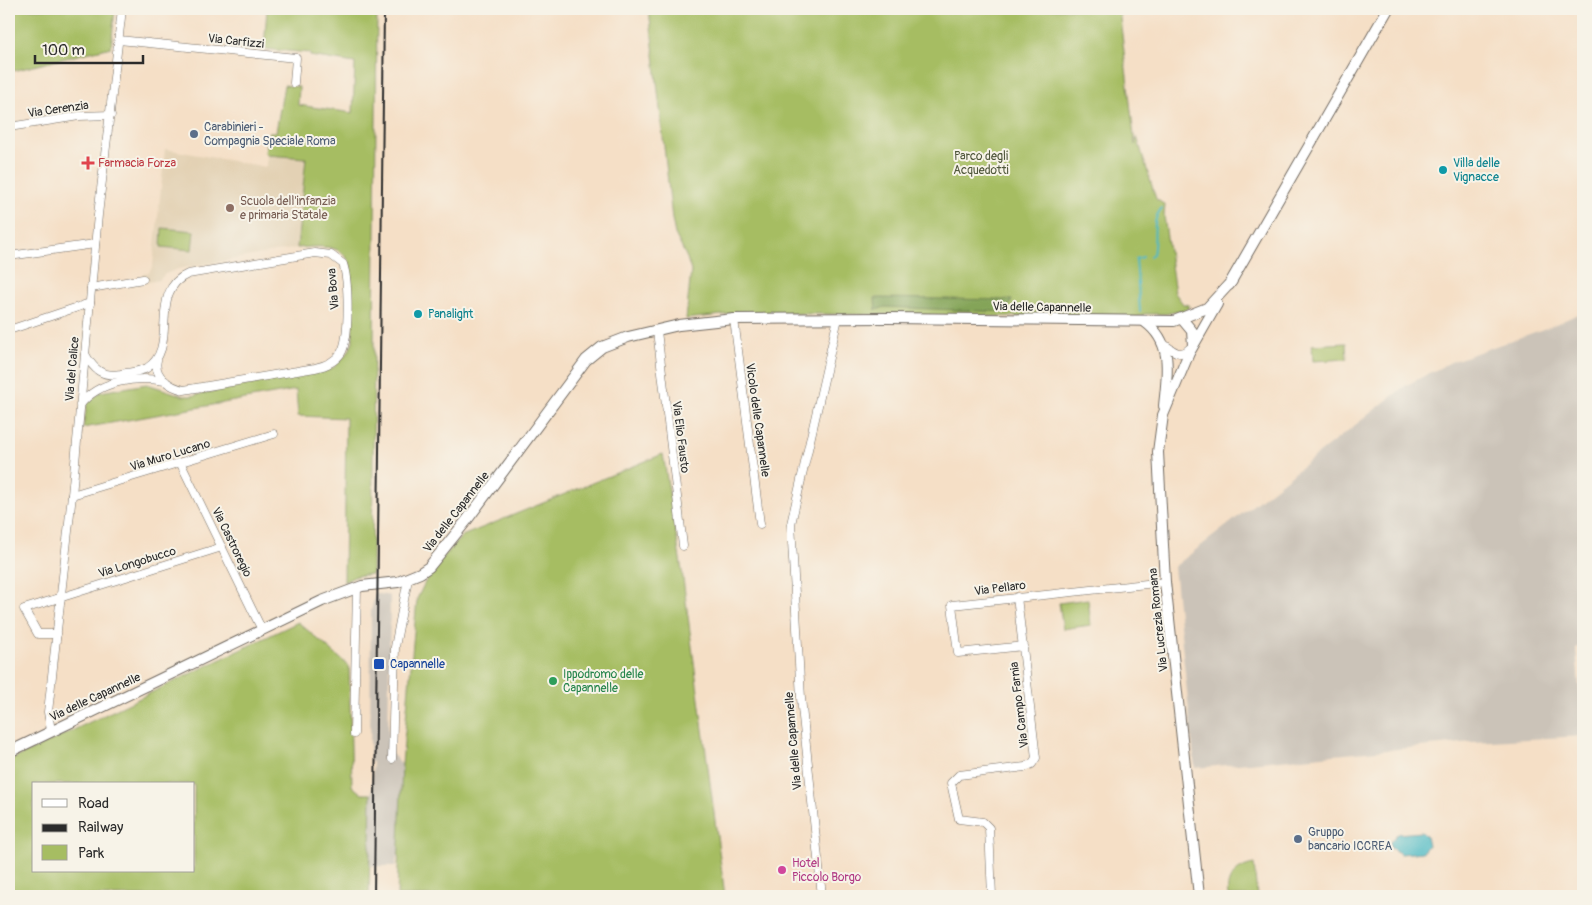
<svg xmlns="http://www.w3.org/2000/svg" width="1592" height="905" viewBox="0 0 1592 905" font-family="Pangolin,sans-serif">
  <rect width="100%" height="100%" fill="#f7f3e8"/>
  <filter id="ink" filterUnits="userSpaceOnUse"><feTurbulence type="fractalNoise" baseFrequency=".02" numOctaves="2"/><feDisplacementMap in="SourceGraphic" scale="10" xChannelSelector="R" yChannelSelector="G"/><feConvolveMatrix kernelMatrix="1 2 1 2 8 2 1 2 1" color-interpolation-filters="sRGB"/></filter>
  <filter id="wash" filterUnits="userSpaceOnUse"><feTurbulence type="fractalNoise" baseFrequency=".0096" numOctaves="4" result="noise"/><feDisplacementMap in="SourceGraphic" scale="20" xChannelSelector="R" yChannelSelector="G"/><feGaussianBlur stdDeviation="1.12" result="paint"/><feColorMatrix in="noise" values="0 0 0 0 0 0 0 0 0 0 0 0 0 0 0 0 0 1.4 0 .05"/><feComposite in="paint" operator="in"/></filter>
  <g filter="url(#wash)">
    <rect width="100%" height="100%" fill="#f5dfc6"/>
    <path fill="#e3d1b4" d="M165 149 266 167 267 155 306 158 297 248 178 269 165 274 159 280 144 283 143 274 149 273 153 265Z"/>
    <g fill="#cbc3b8">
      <path d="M1583 312V645L1576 648 1583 736 1473 742 1195 768 1174 567 1405 386 1451 362 1549 327Z"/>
      <path d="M375 593 390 596 388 750 402 764 405 825 395 866H368L373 762H370L371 611Z"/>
    </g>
    <g fill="#a6bd62" stroke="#687446" fill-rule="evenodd">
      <path d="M9 9H115L111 47 9 72Z"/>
      <path d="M267 9H377L372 574 356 576 344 582 346 418 298 416 296 390 83 428 87 404 100 392 147 384 184 396H191L333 368 349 351 353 341 350 264C342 242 316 247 297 248L306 158 267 155 265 152 269 132H276L284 85 299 87 298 105 353 113 355 63 310 56V53L264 49Z"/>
      <path d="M649 9H1119L1135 145 1137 137 1156 199 1165 205 1164 216 1175 293 1183 304 1189 305 1188 309 1166 314H1145L1136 318 740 313 686 319 691 271 687 258 675 234 672 219Z"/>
      <path d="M162 228 194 231 192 250 161 247Z"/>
      <path d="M1346 343 1347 359 1313 361 1312 345Z"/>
      <path d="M663 454 682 571 725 896H397L402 764 417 599 430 572 462 536Z"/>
      <path d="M1088 599 1091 625 1063 629 1059 603Z"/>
      <path d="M298 622 349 666 352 786 362 794H371L369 896H9V761ZM34 784H194V871H34Z"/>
      <path d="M1254 864 1257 896H1228C1225 878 1237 867 1254 864Z"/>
    </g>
    <path fill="#84a458" stroke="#586842" d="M875 298 1012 300 1006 312 885 307 876 310Z"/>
    <path fill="#4bb9c4" stroke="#3b7278" d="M1422 832 1426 836 1428 845 1423 852 1401 854 1391 848 1390 842 1397 834Z"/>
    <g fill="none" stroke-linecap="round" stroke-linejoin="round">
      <g stroke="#4bb9c4" stroke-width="2">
        <path d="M1150 256 1153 254C1157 237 1150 221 1162 208"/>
        <path d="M1140 311 1136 259 1143 257"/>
      </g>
    </g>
  </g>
  <g filter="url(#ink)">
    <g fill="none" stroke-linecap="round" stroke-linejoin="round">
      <defs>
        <g id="street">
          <path d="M119 40 296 58 294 83"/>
          <path d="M9 127 79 116 111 115"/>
          <path d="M9 256 95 244"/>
          <path d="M91 288 143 279"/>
          <path d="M734 319 760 524"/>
          <path d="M9 330 90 303"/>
          <path d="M657 331 683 546"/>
          <path d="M1164 344C1173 351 1181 358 1190 348"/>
          <path d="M85 354C94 370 102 377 121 374 130 372 140 372 147 368 180 348 147 291 188 274L315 253 331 255 343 264C349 281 350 339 341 353 335 362 325 366 315 368L184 390C170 387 153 376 157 360"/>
          <path d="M80 405C99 380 137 376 165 381"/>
          <path d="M181 464 262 630"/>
          <path d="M72 495 274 434"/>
          <path d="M57 634H38L24 609 222 547"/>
          <path d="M1024 646 958 653 952 605 1165 582"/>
          <path d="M51 731 48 712 72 495 98 215 122 9"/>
          <path d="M354 734 357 587"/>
          <path d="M392 759 395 647 408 579"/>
          <path d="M822 896 801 698 791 524 838 318"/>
          <path d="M992 896 989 828 983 822 959 819 951 783 959 775 1025 767 1032 764 1036 758 1017 597"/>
        </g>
        <g id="secondary">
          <path d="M1229 285 1388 9"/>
          <path d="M1182 319 1192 331 1193 345"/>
          <path d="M1145 322C1174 343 1167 374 1164 406"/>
          <path d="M9 752 322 601 362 586 398 582 420 573 429 567 467 520 586 360 602 347 628 337 679 325 734 319 888 318 1174 321 1207 308 1232 281"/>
          <path d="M1199 896 1165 582 1158 452 1163 415 1189 353 1217 304"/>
        </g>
      </defs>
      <use href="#street" stroke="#726a61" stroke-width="9"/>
      <use href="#secondary" stroke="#726a61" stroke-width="12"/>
      <use href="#street" stroke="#fff" stroke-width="8"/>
      <use href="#secondary" stroke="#fff" stroke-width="10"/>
      <path stroke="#2b2b2b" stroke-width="2" d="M374 896 384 9"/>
    </g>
  </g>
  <g fill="#5c6f8a" stroke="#f7f3e8" stroke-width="2">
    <circle cx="194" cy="134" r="5"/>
    <circle cx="1298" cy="839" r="5"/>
  </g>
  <path fill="#e0444e" stroke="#f7f3e8" stroke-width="2" d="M85.5 155.5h5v5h5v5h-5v5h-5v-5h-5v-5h5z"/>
  <g fill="#0f9aa8" stroke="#f7f3e8" stroke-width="2">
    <circle cx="1443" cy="170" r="5"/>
    <circle cx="418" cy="314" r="5"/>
  </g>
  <circle fill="#8d6e63" stroke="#f7f3e8" stroke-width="2" cx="230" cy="208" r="5"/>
  <rect fill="#1a4fb4" stroke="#f7f3e8" stroke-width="2" x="373" y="658" width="12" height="12" rx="2.5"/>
  <circle fill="#2e9e5b" stroke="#f7f3e8" stroke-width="2" cx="553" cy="681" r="5"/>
  <circle fill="#d1479c" stroke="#f7f3e8" stroke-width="2" cx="782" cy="870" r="5"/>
  <g text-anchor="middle" stroke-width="4" stroke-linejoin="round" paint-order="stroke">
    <g font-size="12" fill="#2b2b2b" stroke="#f7f3e8">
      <text transform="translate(236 41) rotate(6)" y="4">Via Carfizzi</text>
      <text transform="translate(58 109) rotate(-8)" y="4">Via Cerenzia</text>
      <text transform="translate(333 289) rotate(-95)" y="4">Via Bova</text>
      <text transform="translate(1042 307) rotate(1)" y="4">Via delle Capannelle</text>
      <text transform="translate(72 369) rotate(-85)" y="4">Via del Calice</text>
      <text transform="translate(758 420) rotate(82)" y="4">Vicolo delle Capannelle</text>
      <text transform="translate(681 437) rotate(83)" y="4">Via Elio Fausto</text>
      <text transform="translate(170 455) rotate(-17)" y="4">Via Muro Lucano</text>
      <text transform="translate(456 512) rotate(-52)" y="4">Via delle Capannelle</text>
      <text transform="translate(232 542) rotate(64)" y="4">Via Castroregio</text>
      <text transform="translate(137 562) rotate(-17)" y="4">Via Longobucco</text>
      <text transform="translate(1000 588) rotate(-7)" y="4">Via Pellaro</text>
      <text transform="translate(1158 620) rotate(-96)" y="4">Via Lucrezia Romana</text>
      <text transform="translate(95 697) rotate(-25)" y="4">Via delle Capannelle</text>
      <text transform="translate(1019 705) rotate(-97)" y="4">Via Campo Farnia</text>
      <text transform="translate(793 741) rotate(-95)" y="4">Via delle Capannelle</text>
    </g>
    <g font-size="12" fill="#4e5e75" stroke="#f7f3e8" text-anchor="start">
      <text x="204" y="131">Carabinieri -<tspan x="204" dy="14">Compagnia Speciale Roma</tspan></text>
      <text x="1308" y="836">Gruppo<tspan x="1308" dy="14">bancario ICCREA</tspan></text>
    </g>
    <g font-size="12" fill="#50573c" stroke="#f7f3e8">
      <text x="981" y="160">Parco degli<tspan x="981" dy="14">Acquedotti</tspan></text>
    </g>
    <g font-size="12" fill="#be3a42" stroke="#f7f3e8" text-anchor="start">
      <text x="98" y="167">Farmacia Forza</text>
    </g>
    <g font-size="12" fill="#0d838f" stroke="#f7f3e8" text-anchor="start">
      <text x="1453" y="167">Villa delle<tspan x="1453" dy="14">Vignacce</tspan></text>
      <text x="428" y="318">Panalight</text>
    </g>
    <g font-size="12" fill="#785e54" stroke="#f7f3e8" text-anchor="start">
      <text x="240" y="205">Scuola dell'infanzia<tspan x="240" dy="14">e primaria Statale</tspan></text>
    </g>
    <g font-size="12" fill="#164399" stroke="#f7f3e8" text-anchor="start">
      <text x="390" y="668">Capannelle</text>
    </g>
    <g font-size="12" fill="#27864d" stroke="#f7f3e8" text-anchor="start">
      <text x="563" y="678">Ippodromo delle<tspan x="563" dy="14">Capannelle</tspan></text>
    </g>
    <g font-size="12" fill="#b23c85" stroke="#f7f3e8" text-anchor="start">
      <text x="792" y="867">Hotel<tspan x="792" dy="14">Piccolo Borgo</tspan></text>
    </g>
  </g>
  <rect width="1592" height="905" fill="none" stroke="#f7f3e8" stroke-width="30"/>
  <rect x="32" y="782" width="162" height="90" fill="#f7f3e8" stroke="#a5a39c"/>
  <rect x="42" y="799" width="25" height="8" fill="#ffffff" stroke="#a5a39c"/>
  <text x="78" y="808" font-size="15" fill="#2b2b2b">Road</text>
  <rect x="42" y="824" width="25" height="8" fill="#2b2b2b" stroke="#a5a39c"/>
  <text x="78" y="832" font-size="15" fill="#2b2b2b">Railway</text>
  <rect x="42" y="845" width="25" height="15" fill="#a6bd62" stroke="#a5a39c"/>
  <text x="78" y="858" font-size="15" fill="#2b2b2b">Park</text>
  <path d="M35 55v8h108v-8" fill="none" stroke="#2b2b2b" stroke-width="2.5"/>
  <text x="42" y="55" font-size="15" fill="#2b2b2b" stroke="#f7f3e8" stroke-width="4" paint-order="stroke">100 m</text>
</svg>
